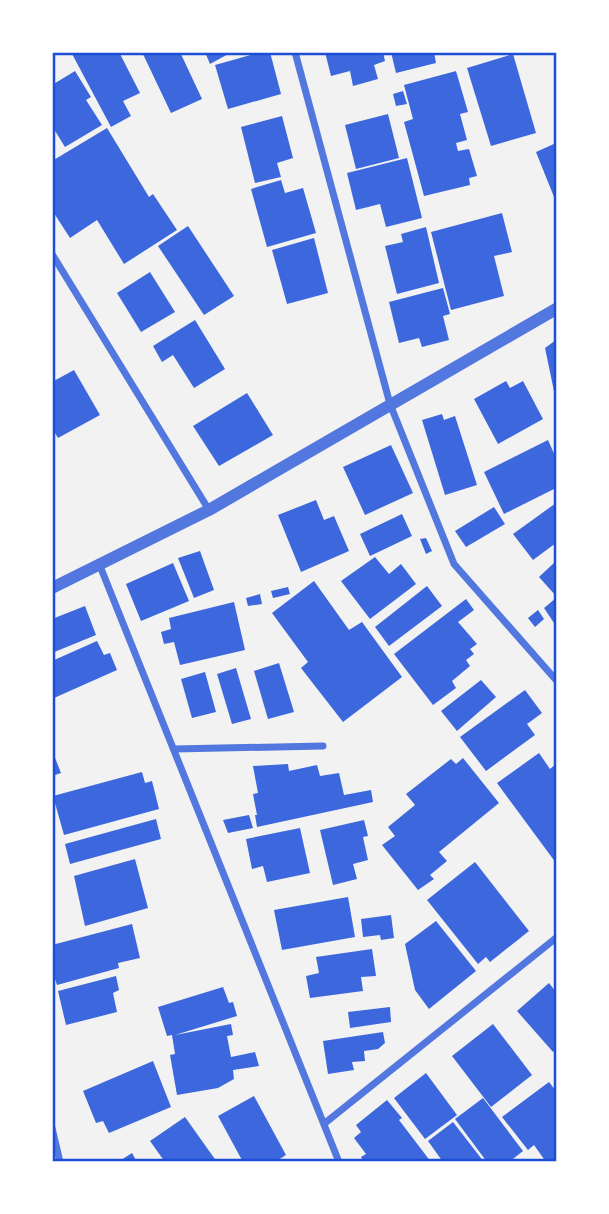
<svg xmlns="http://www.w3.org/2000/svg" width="609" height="1214" viewBox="0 0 609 1214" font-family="Karla,sans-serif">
  <rect width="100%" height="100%" fill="#f2f2f2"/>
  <g fill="#3d67dc">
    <path d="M71 52H119L140 93 123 101 131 116 111 127Z"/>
    <path d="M142 52H180L202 99 171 113Z"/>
    <path d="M205 52H232L210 64Z"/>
    <path d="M261 52H270L281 94 228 109 215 65Z"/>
    <path d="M325 52H383L385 61 374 65 378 79 353 86 350 71 331 76Z"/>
    <path d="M391 52H434L436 63 396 73Z"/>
    <path d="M513 54 536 133 491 146 467 68Z"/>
    <path d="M75 71 91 97 86 100 102 125 65 147 52 126V85Z"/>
    <path d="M456 71 468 112 460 114 467 140 456 143 458 151 469 149 477 176 469 178 470 185 424 196 404 122 413 119 404 85Z"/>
    <path d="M403 91 407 104 396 106 393 94Z"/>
    <path d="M388 114 399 158 356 169 345 125Z"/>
    <path d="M282 116 293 158 277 163 281 177 255 183 241 127Z"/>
    <path d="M107 128 149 197 153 194 177 230 124 264 97 220 70 238 52 210V161Z"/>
    <path d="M556 143V202L536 152Z"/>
    <path d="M407 158 422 218 386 227 380 204 356 210 347 173Z"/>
    <path d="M281 180 285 193 303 188 316 233 267 247 251 189Z"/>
    <path d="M502 213 512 252 494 256 504 296 451 310 431 232Z"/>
    <path d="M188 226 234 296 204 315 158 246Z"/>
    <path d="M426 227 439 283 397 294 385 246 403 242 401 234Z"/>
    <path d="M314 238 328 293 287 304 272 250Z"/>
    <path d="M150 272 175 312 141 332 117 293Z"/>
    <path d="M443 288 450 314 443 316 449 340 422 347 419 338 399 343 389 302Z"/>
    <path d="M195 320 225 369 194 388 173 355 162 362 153 346Z"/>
    <path d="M556 340V401L545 348Z"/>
    <path d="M74 370 100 415 58 438 52 428V382Z"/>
    <path d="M506 381 510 388 523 381 543 419 498 444 474 399Z"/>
    <path d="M247 393 273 435 219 466 193 426Z"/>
    <path d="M442 414 444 420 455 416 477 485 445 495 422 420Z"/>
    <path d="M548 440 556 458V488L504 514 484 472Z"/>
    <path d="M391 445 413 493 365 515 343 467Z"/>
    <path d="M316 500 324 520 334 516 349 551 301 572 278 515Z"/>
    <path d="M556 503V543L533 560 513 534Z"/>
    <path d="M494 507 505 524 466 547 455 531Z"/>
    <path d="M402 514 412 536 370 556 360 534Z"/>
    <path d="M426 538 432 551 426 554 420 539Z"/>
    <path d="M200 551 214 590 194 598 178 558Z"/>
    <path d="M375 557 389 574 401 564 416 584 370 619 341 581Z"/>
    <path d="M556 561V596L539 577Z"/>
    <path d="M173 563 189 601 141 621 126 584Z"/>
    <path d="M314 581 349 630 362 622 402 677 343 722 301 668 308 662 272 613Z"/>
    <path d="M427 586 442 606 389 646 375 627Z"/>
    <path d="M288 587 290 594 273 598 271 591Z"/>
    <path d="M260 594 262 604 248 606 246 598Z"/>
    <path d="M556 598V626L544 608Z"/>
    <path d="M466 599 474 610 458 622 477 644 470 649 474 654 466 660 470 666 452 681 456 688 433 705 394 654Z"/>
    <path d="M234 602 245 650 180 665 174 642 164 644 161 632 171 629 169 618Z"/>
    <path d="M85 606 96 635 52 653V619Z"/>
    <path d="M538 610 544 619 535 627 528 618Z"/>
    <path d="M97 641 104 655 110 653 117 670 54 698 52 661Z"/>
    <path d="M279 663 294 712 268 719 254 671Z"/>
    <path d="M236 668 251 719 232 724 217 674Z"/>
    <path d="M205 672 216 712 192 718 181 679Z"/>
    <path d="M481 680 496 697 457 731 441 711Z"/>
    <path d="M525 690 542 713 527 724 535 735 486 771 460 737Z"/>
    <path d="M52 750 61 773 52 776Z"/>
    <path d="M539 753 550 769 556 764V863L497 783Z"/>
    <path d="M463 758 499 803 439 852 447 861 430 875 434 879 418 890 382 845 395 836 388 827 415 805 406 794 451 759 456 764Z"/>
    <path d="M288 764 289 771 317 765 320 776 339 773 344 795 371 790 373 802 257 827 255 815H257L253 794 258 793 253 766Z"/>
    <path d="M142 772 145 783 152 781 159 809 64 835 53 796Z"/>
    <path d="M249 815 253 828 228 833 223 820Z"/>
    <path d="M156 819 161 839 70 864 65 844Z"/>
    <path d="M364 820 368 836 363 837 368 860 353 864 357 879 333 885 320 830Z"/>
    <path d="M300 828 310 873 267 882 263 866 252 869 246 839Z"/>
    <path d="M135 859 148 908 85 926 74 876Z"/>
    <path d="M475 862 529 931 490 962 486 957 478 964 427 900Z"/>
    <path d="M348 897 355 937 282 950 274 910Z"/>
    <path d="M391 915 394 938 381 940 380 935 363 937 361 919Z"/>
    <path d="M436 921 476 971 429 1009 415 990 405 944Z"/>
    <path d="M132 924 140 958 118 963 119 968 57 985 52 970V945Z"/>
    <path d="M372 949 376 976 361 977 363 991 310 998 306 976 319 973 316 957Z"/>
    <path d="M116 976 119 990 113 993 117 1012 66 1025 58 991Z"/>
    <path d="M549 983 556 992V1049L553 1052 517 1011Z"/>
    <path d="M223 987 229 1003 233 1002 237 1016 175 1035 231 1024 233 1035 227 1036 231 1057 255 1052 259 1066 233 1070 234 1079 218 1088 177 1095 170 1055 175 1054 172 1035 167 1036 158 1007Z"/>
    <path d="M390 1007 391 1022 350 1028 348 1012Z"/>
    <path d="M493 1024 532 1075 491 1107 452 1056Z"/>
    <path d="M383 1032 385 1043 378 1049 364 1051 365 1061 352 1062 354 1070 328 1074 323 1041Z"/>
    <path d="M153 1061 171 1107 109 1133 103 1121 96 1123 83 1091Z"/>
    <path d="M426 1073 457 1115 425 1139 394 1098Z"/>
    <path d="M549 1082 556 1091 555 1162H546L534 1145 528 1150 502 1117Z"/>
    <path d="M254 1096 286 1155 275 1162H243L218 1116Z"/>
    <path d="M483 1098 523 1151 509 1162H487L455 1119Z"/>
    <path d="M387 1100 402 1118 399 1120 431 1162H364L361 1157 366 1154 354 1138 361 1132 356 1125Z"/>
    <path d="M185 1117 217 1162H165L150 1141Z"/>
    <path d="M453 1122 484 1162H443L428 1141Z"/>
    <path d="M132 1153 137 1162H118Z"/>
  </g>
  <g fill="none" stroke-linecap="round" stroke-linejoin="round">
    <g stroke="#5277de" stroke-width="7">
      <path d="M295 52 390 404 454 564 556 680"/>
      <path d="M52 254 209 510"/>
      <path d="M100 566 339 1162"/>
      <path d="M174 749 323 746"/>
      <path d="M325 1123 556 938"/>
      <path d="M52 1128 60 1162"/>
    </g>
    <path stroke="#5277de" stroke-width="12" d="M52 588 209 510 556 309"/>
  </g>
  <rect width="609" height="1214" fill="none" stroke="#ffffff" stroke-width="108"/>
  <rect x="54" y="54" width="501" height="1106" fill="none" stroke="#1d4ed8" stroke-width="2.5"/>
</svg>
